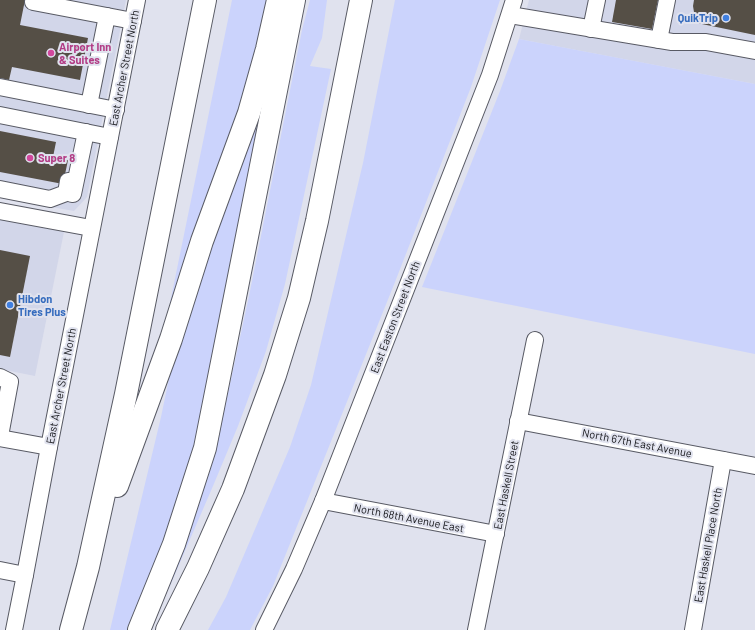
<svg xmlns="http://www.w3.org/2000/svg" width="755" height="630" viewBox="0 0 755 630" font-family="Barlow,sans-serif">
  <rect width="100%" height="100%" fill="#e0e2ee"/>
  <g fill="#d2d6e9">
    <path d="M0 0H126L87 197 74 211 0 198Z"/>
    <path d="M529 0H755V84L519 39Z"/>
    <path d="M0 219 64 232 35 376 0 369Z"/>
  </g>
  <g fill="#cbd3fc">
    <path d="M232 0H269L258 50 176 303H170Z"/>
    <path d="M310 0H327L322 38 310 66 331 69 285 284 266 351 238 426 213 486 169 588 166 586 214 436 225 407 249 296 302 30Z"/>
    <path d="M395 0H500L471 87 395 282 273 586 250 630H208L226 597 290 447 311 385 363 163Z"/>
    <path d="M519 39 755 84V354L422 287 500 91Z"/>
    <path d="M259 117 265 120 197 445 175 517 133 623 128 630H110L161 417 176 345Z"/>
  </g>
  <g fill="#554f46">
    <path d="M0 0H25L20 25 88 38 80 80 12 67 9 80 0 78Z"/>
    <path d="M616 0H658L652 29 612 22Z"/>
    <path d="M694 0H755V35L697 23V19L694 12 693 6Z"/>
    <path d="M0 131 56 142 53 157 68 160 63 184 0 172Z"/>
    <path d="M0 250 30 256 10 357 0 355Z"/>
  </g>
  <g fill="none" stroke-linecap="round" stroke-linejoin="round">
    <defs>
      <g id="minor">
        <path d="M33 2 133 21"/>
        <path d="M510 15 672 42H706L755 51"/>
        <path d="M591 29 597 0"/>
        <path d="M659 40 667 0"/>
        <path d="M0 87 116 110"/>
        <path d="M89 105 107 16"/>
        <path d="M0 115 110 137"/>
        <path d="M0 189 50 199 66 193 68 181"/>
        <path d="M72 194H73L86 132"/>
        <path d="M0 211 91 228"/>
        <path d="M0 377 10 382 0 436"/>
        <path d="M518 421 755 466"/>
        <path d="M0 438 49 447"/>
        <path d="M323 501 496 534"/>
        <path d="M0 570 25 575"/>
        <path d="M14 630 25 575 49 447 137 0"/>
        <path d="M264 630 294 569 323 501 490 75 514 0"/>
        <path d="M476 630 535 340"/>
        <path d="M693 630 723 460"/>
      </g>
      <g id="highway">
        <path d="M117 486 171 339 202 241 249 113 267 49 278 0"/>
        <path d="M71 630 88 567 126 394 205 0"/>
        <path d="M139 630 174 544 205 448 294 0"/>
        <path d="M167 630 198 568 233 489 275 375 299 298 317 221 361 0"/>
      </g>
    </defs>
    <use href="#minor" stroke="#585a64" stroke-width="18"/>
    <use href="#highway" stroke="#585a64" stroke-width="24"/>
    <use href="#minor" stroke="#fff" stroke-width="16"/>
    <use href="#highway" stroke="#fff" stroke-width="22"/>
  </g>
  <g fill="#3f7fe0" stroke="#e0e2ee" stroke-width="1.5">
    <circle cx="726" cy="18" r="4"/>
    <circle cx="10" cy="305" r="4"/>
  </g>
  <g fill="#d1479c" stroke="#e0e2ee" stroke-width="1.5">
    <circle cx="51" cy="53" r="4"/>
    <circle cx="30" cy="158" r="4"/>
  </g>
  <g text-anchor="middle" stroke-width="4" stroke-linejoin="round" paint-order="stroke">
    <g font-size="11" font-weight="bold" fill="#366cbe" stroke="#e0e2ee" text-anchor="end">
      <text x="718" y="22">QuikTrip</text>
      <text x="18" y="303" text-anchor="start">Hibdon<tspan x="18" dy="13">Tires Plus</tspan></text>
    </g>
    <g font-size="11" font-weight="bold" fill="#b23c85" stroke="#e0e2ee" text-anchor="start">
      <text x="59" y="51">Airport Inn<tspan x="59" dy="13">&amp; Suites</tspan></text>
      <text x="38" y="162">Super 8</text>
    </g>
    <g font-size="11" fill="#111216" stroke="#e0e2ee">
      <text transform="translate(124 68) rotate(-79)" y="4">East Archer Street North</text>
      <text transform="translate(395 317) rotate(-69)" y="4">East Easton Street North</text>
      <text transform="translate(61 386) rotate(-79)" y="4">East Archer Street North</text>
      <text transform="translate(637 443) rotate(11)" y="4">North 67th East Avenue</text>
      <text transform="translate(506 485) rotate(-79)" y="4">East Haskell Street</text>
      <text transform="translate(409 518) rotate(11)" y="4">North 68th Avenue East</text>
      <text transform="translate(708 545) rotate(-80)" y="4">East Haskell Place North</text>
    </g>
  </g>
</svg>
